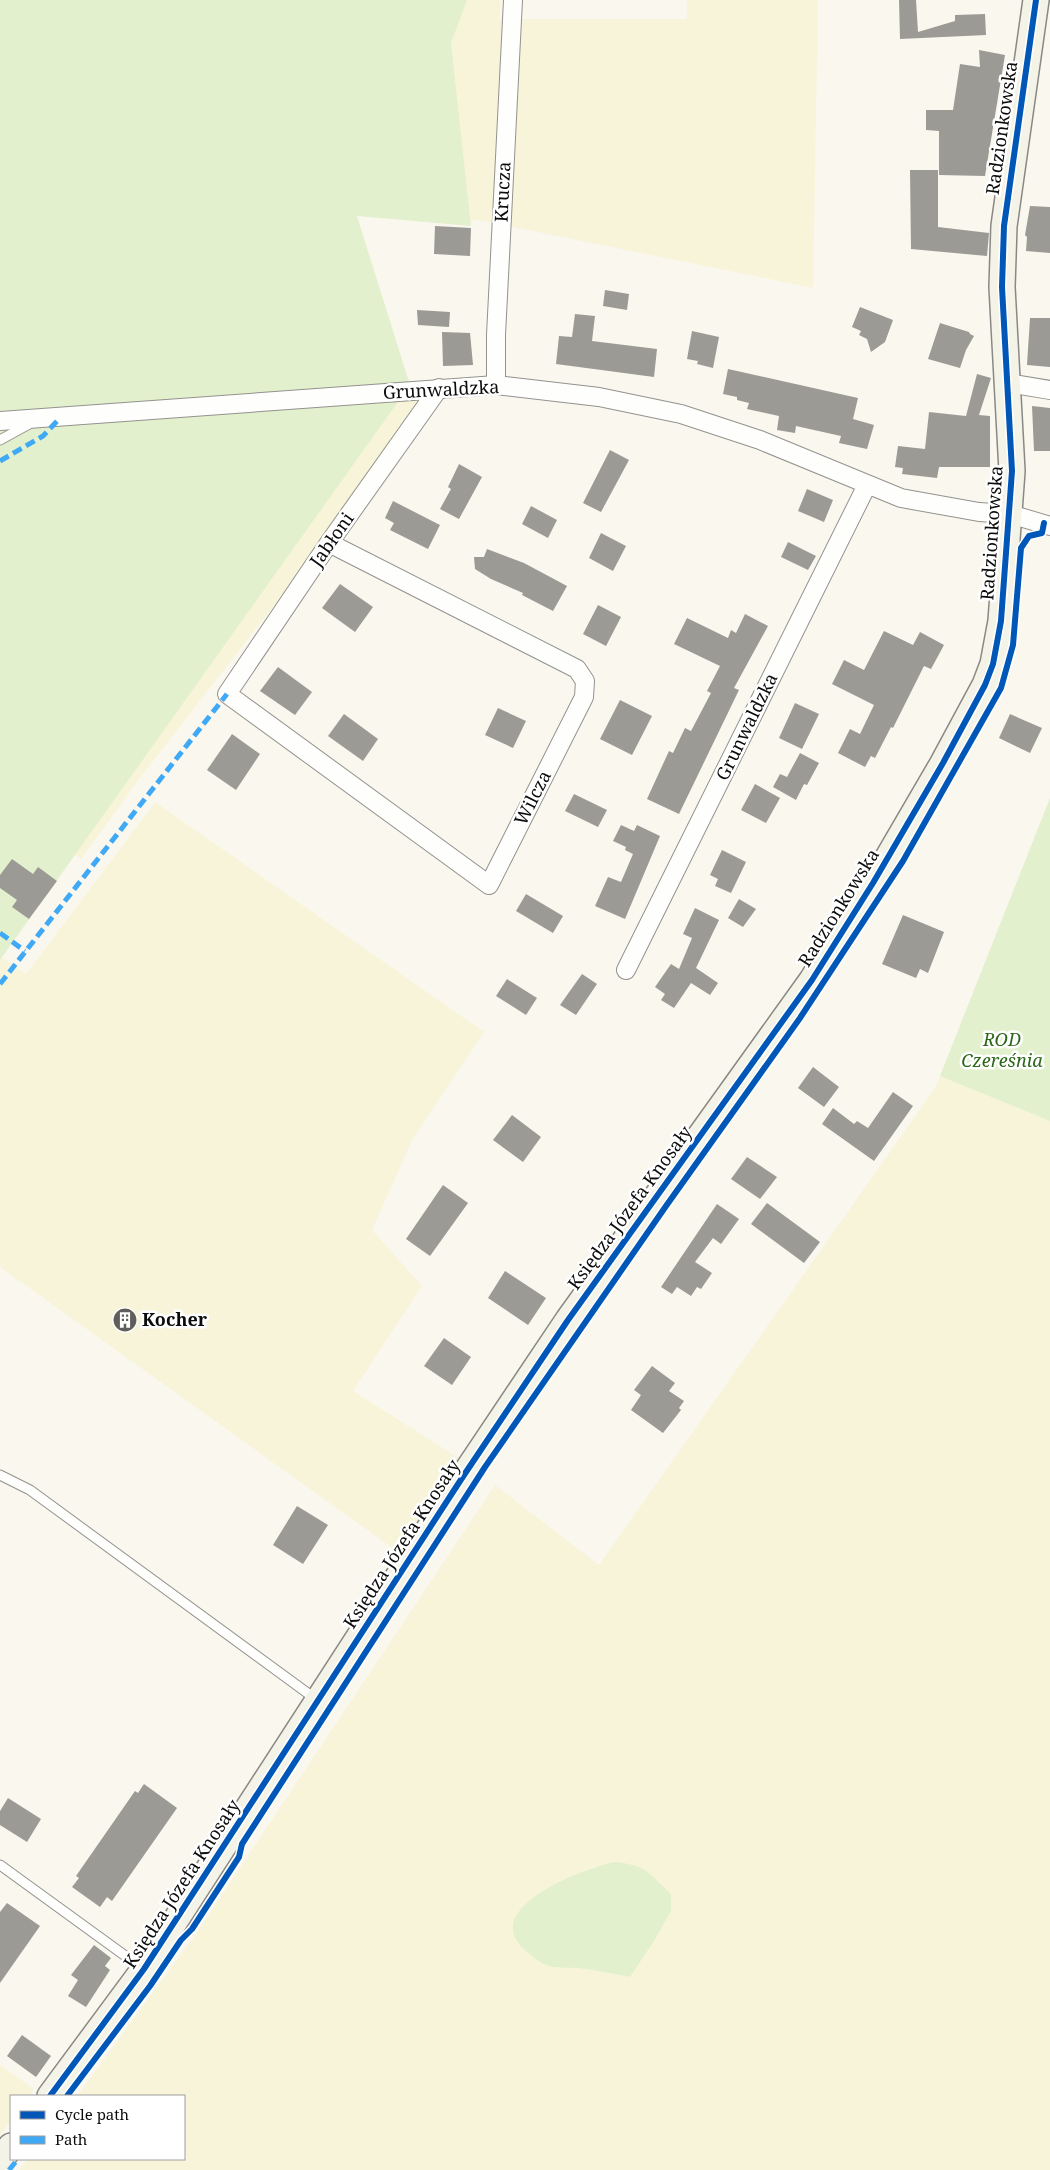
<svg xmlns="http://www.w3.org/2000/svg" width="1050" height="2170" viewBox="0 0 1050 2170" font-family="'Noto Serif',serif">
  <rect width="100%" height="100%" fill="#faf7ef"/>
  <g fill="#f8f4da" fill-rule="evenodd">
    <path d="M0 0H501L499 19H687V0H818L813 288 484 221 293 206 279 304 427 395 321 545 140 778 81 859 0 802Z"/>
    <path d="M155 802 484 1032 412 1140 372 1230 422 1286 353 1391 460 1459 398 1552 0 1267V956L26 974Z"/>
    <path d="M940 1076 1050 1121V2170H19L28 2159H184V2096H77L195 1935 495 1485 599 1565 935 1088ZM595 1866 671 1911 656 1938 630 1977 578 1968 548 1966 536 1959 515 1940 577 1874Z"/>
    <path d="M0 2065 34 2089 29 2096H11V2120L0 2135Z"/>
  </g>
  <g fill="#e3f0cd">
    <path d="M0 0H467L451 43 471 226 357 216 410 385 0 960Z"/>
    <path d="M1050 798V1121L940 1076Z"/>
    <path d="M614 1862C646 1865 648 1872 671 1894V1911L656 1938 630 1977C612 1974 595 1970 577 1968 568 1967 555 1969 546 1965 538 1962 531 1955 525 1950 477 1908 585 1868 614 1862Z"/>
  </g>
  <g fill="#9c9a95">
    <path d="M899 0H916L918 32 955 21V15L985 14 986 35 900 39Z"/>
    <path d="M979 50 1005 55 985 176 939 175V131L926 130V110H953L960 64 980 67Z"/>
    <path d="M910 170H938V227L989 233 987 256 911 249Z"/>
    <path d="M1030 206 1050 207V253L1026 251 1027 237 1025 235Z"/>
    <path d="M435 226 471 228 470 256 434 254Z"/>
    <path d="M605 290 629 294 627 310 603 306Z"/>
    <path d="M860 307 893 320 885 342 871 352 867 339 859 335 861 331 852 327Z"/>
    <path d="M417 310 450 312 449 327 418 325Z"/>
    <path d="M575 314 595 316 592 341 657 349 654 377 556 364 559 336 572 337Z"/>
    <path d="M1030 318H1050V367L1027 365Z"/>
    <path d="M940 323 969 332 970 334 974 336 966 350 960 368 928 359Z"/>
    <path d="M692 331 719 337 713 368 697 364 698 361 687 359Z"/>
    <path d="M442 332 470 333 473 365 443 366Z"/>
    <path d="M728 369 858 398 853 419 874 425 867 449 839 443 841 436 796 426 795 433 777 430 779 416 747 409 749 403 737 400V397L723 394Z"/>
    <path d="M977 374 991 378 979 415 990 416V467H939L937 478 902 474 903 468 895 467 898 446 925 449 929 412 966 416Z"/>
    <path d="M1032 406 1050 408V451H1034Z"/>
    <path d="M610 450 629 460 601 512 583 503Z"/>
    <path d="M459 464 482 477 459 519 440 509 451 489 448 487Z"/>
    <path d="M807 489 833 500 824 522 798 511Z"/>
    <path d="M393 501 440 525 428 549 390 530 394 523 385 518Z"/>
    <path d="M531 506 557 520 548 538 522 524Z"/>
    <path d="M601 533 626 546 613 571 589 558Z"/>
    <path d="M788 542 816 556 808 570 781 557Z"/>
    <path d="M487 549 524 563 567 586 553 611 522 595 523 593 491 579 475 569 474 557H484Z"/>
    <path d="M340 584 373 607 355 632 322 608Z"/>
    <path d="M598 605 621 617 606 646 583 634Z"/>
    <path d="M745 614 768 626 734 688 739 690 679 814 647 799 669 751 673 753 685 728 691 731 711 693 707 691 720 666 674 644 687 618 728 638 731 630 736 633Z"/>
    <path d="M884 631 913 645 920 632 944 645 931 669 924 666 893 728 891 727 875 758 871 756 865 767 838 753 850 729 860 734 874 705 832 684 844 660 864 670Z"/>
    <path d="M278 667 312 692 295 715 260 691Z"/>
    <path d="M620 700 652 716 632 755 600 739Z"/>
    <path d="M795 703 819 714 802 749 779 738Z"/>
    <path d="M498 708 526 721 513 748 485 735Z"/>
    <path d="M344 714 378 739 363 761 328 736Z"/>
    <path d="M1010 714 1042 728 1030 753 999 738Z"/>
    <path d="M232 734 260 754 236 790 207 770Z"/>
    <path d="M800 753 819 763 807 785 804 784 796 800 773 787 780 774 787 777Z"/>
    <path d="M755 784 780 798 766 823 741 810Z"/>
    <path d="M574 794 607 810 598 827 565 811Z"/>
    <path d="M621 825 634 831 637 825 660 836 625 919 595 906 608 877 621 882 633 854 625 850 626 847 613 841Z"/>
    <path d="M722 850 746 862 731 893 715 886 718 879 710 875Z"/>
    <path d="M12 859 33 874 38 867 57 881 29 919 12 907 17 900 0 888V875Z"/>
    <path d="M526 894 563 916 553 933 516 911Z"/>
    <path d="M739 899 756 909 743 927 728 918Z"/>
    <path d="M695 908 719 920 696 968 718 983 710 995 691 983 674 1008 661 1000 665 994 655 987 671 964 679 969 692 938 683 934Z"/>
    <path d="M903 915 944 932 928 973 920 969 916 978 882 964Z"/>
    <path d="M582 974 597 984 576 1015 560 1005Z"/>
    <path d="M507 979 537 998 526 1015 496 996Z"/>
    <path d="M813 1067 839 1087 824 1107 798 1088Z"/>
    <path d="M893 1092 913 1106 874 1161 822 1124 833 1108 854 1124 857 1121 868 1128Z"/>
    <path d="M512 1115 541 1137 523 1162 493 1140Z"/>
    <path d="M747 1157 777 1177 760 1199 731 1179Z"/>
    <path d="M443 1185 468 1203 430 1256 406 1239Z"/>
    <path d="M767 1203 820 1242 804 1263 751 1224Z"/>
    <path d="M717 1204 739 1219 721 1244 713 1238 695 1262 712 1273 701 1289 697 1287 691 1296 677 1287 672 1294 661 1287Z"/>
    <path d="M505 1271 546 1298 528 1325 488 1298Z"/>
    <path d="M444 1338 471 1357 452 1385 424 1366Z"/>
    <path d="M652 1366 675 1383 669 1391 684 1401 679 1408 681 1410 663 1433 631 1410 641 1395 634 1390Z"/>
    <path d="M297 1506 328 1525 303 1564 273 1545Z"/>
    <path d="M144 1784 177 1808 112 1901 107 1897 100 1907 72 1887 79 1878 76 1876 135 1791 138 1793Z"/>
    <path d="M8 1798 41 1819 27 1842 0 1825V1811Z"/>
    <path d="M7 1903 40 1926 0 1983V1912Z"/>
    <path d="M94 1945 111 1958 105 1966 110 1970 86 2007 68 1996 78 1980 71 1975Z"/>
    <path d="M22 2035 51 2056 36 2077 7 2056Z"/>
  </g>
  <g fill="none" stroke-linecap="round" stroke-linejoin="round">
    <defs>
      <g id="lane">
        <path d="M0 440 31 423"/>
        <path d="M0 1475 30 1490 317 1700"/>
        <path d="M0 1865 142 1968"/>
      </g>
      <g id="street">
        <path d="M1007 383 1050 390"/>
        <path d="M496 385V335L513 0"/>
        <path d="M0 421 496 385 599 397 681 414 760 440 901 498 979 512 1010 514 1050 526"/>
        <path d="M329 543 577 669 585 681 584 697 489 885 227 694 329 543 439 388"/>
        <path d="M626 970 867 485"/>
      </g>
      <g id="secondary">
        <path d="M50 2096 144 1969 462 1478 568 1320 812 980 873 883 943 763 985 685 993 664 1001 621 1012 471 1002 287 1004 226 1036 0"/>
        <path d="M0 2161 11 2146"/>
      </g>
    </defs>
    <use href="#lane" stroke="#93928e" stroke-width="11"/>
    <use href="#street" stroke="#93928e" stroke-width="20"/>
    <use href="#secondary" stroke="#8a8885" stroke-width="28"/>
    <use href="#lane" stroke="#fefefd" stroke-width="9"/>
    <use href="#street" stroke="#fefefd" stroke-width="18"/>
    <use href="#secondary" stroke="#f4f3e8" stroke-width="25"/>
    <g stroke="#3fa9f5" stroke-width="5" stroke-dasharray="10 5" stroke-linecap="butt">
      <path d="M0 461 43 436 60 418"/>
      <path d="M0 933 25 951"/>
      <path d="M0 984 227 694"/>
      <path d="M9 2170 18 2159"/>
    </g>
    <defs>
      <g id="cycleway">
        <path d="M50 2096 144 1969 462 1478 568 1320 812 980 873 883 943 763 985 685 993 664 1001 621 1012 471 1002 287 1004 226 1036 0"/>
        <path d="M67 2096 150 1986 181 1940 192 1929 239 1857 242 1844 485 1467 666 1206 800 1018 903 861 1001 688 1013 645 1021 548 1029 536 1042 533 1044 523"/>
      </g>
    </defs>
    <use href="#cycleway" stroke="#fff" stroke-width="9"/>
    <use href="#cycleway" stroke="#0057b8" stroke-width="6"/>
  </g>
  <defs>
    <symbol id="building-disc" viewBox="-11 -11 22 22"><circle r="9.5" fill="#5f5e5b" stroke="#fff"/><path d="M-4-6H4V6H1V3H-1V6H-4ZM-2.5-4.3h1.7v1.8h-1.7ZM.8-4.3h1.7v1.8H.8ZM-2.5-1h1.7V.8h-1.7ZM.8-1h1.7V.8H.8Z" fill="#fff"/></symbol>
  </defs>
  <g fill-rule="evenodd">
    <use href="#building-disc" x="111" y="1306" width="28" height="28"/>
  </g>
  <g text-anchor="middle" stroke-width="5" stroke-linejoin="round" paint-order="stroke">
    <g font-size="18" fill="#0c0c0c" stroke="#fff">
      <text transform="translate(1002 128) rotate(-82)" y="6">Radzionkowska</text>
      <text transform="translate(503 192) rotate(-87)" y="6">Krucza</text>
      <text transform="translate(441 390) rotate(-3)" y="6">Grunwaldzka</text>
      <text transform="translate(992 533) rotate(-86)" y="6">Radzionkowska</text>
      <text transform="translate(332 540) rotate(-55)" y="6">Jabłoni</text>
      <text transform="translate(747 727) rotate(-64)" y="6">Grunwaldzka</text>
      <text transform="translate(533 798) rotate(-63)" y="6">Wilcza</text>
      <text transform="translate(839 908) rotate(-58)" y="6">Radzionkowska</text>
      <text transform="translate(630 1208) rotate(-54)" y="6">Księdza Józefa Knosały</text>
      <text transform="translate(402 1544) rotate(-57)" y="6">Księdza Józefa Knosały</text>
      <text transform="translate(182 1884) rotate(-57)" y="6">Księdza Józefa Knosały</text>
    </g>
    <g font-size="18" font-style="italic" fill="#2c6619" stroke="#fff">
      <text x="1002" y="1046">ROD<tspan x="1002" dy="21">Czereśnia</tspan></text>
    </g>
    <g font-size="18" font-weight="bold" fill="#0c0c0c" stroke="#fff" text-anchor="start">
      <text x="142" y="1326">Kocher</text>
    </g>
  </g>
  <rect x="10" y="2095" width="175" height="65" fill="#ffffff" stroke="#9e9e9e"/>
  <rect x="20" y="2111" width="25" height="8" fill="#0057b8" stroke="#9e9e9e"/>
  <text x="55" y="2120" font-size="15" fill="#0c0c0c">Cycle path</text>
  <rect x="20" y="2136" width="25" height="8" fill="#3fa9f5" stroke="#9e9e9e"/>
  <text x="55" y="2145" font-size="15" fill="#0c0c0c">Path</text>
</svg>
